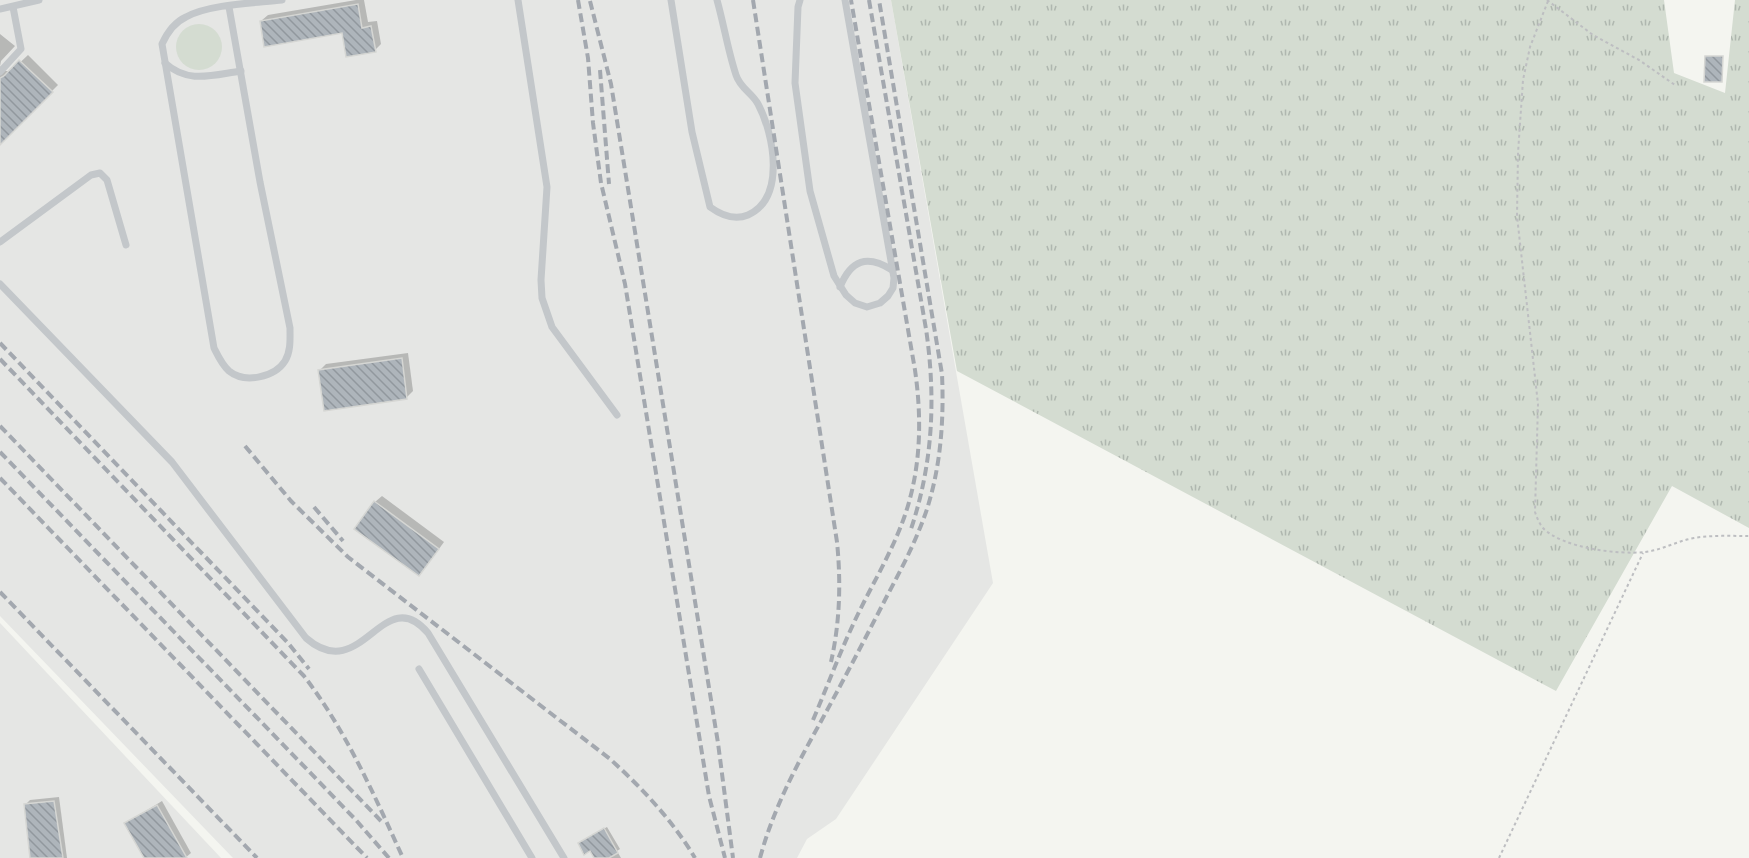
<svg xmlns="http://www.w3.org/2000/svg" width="1749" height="858" viewBox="0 0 1749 858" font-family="'Source Sans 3',sans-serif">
  <defs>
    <pattern id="grass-tufts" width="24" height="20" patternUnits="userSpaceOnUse" patternTransform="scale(1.5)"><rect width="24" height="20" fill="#d4dcd1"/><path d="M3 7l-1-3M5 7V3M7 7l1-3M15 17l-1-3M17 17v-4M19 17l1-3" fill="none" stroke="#afb7af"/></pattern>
    <pattern id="building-back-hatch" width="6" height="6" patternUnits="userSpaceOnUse" patternTransform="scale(1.5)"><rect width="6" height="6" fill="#aeb5bb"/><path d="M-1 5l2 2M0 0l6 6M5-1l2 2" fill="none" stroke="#91989e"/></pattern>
  </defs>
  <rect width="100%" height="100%" fill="#f4f5f0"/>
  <g fill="#e5e6e4">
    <path d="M0 0H891L993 583 836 819 807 839 797 858H233L0 616Z"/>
    <path d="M0 623 221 858H0Z"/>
  </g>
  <path fill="url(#grass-tufts)" d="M891 0H1664L1674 73 1725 93 1735 0H1749V528L1672 486 1556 691 957 371Z"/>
  <circle fill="#d4dcd1" cx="199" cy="47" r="23"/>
  <g fill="#0003">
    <path d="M356 0H364L368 22 377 21 381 44 375 50 343 32 261 21 268 15Z"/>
    <path d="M0 34 15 46 1 61 0 66 3 71H11L28 55 58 85 0 143Z"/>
    <path d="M408 353 413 391 407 397 320 370 326 364Z"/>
    <path d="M382 496 444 542 425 568 375 502Z"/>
    <path d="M59 797 67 858H32L25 805 30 800Z"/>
    <path d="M162 801 191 853 185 858H145L126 823Z"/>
    <path d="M607 827 620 849 617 851 621 858H596L582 841Z"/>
  </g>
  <g fill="url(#building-back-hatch)" stroke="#d5d6d3" stroke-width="1.5">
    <path d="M358 4 362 28 371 26 376 52 346 57 342 33 264 47 260 21Z"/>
    <path d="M1705 56H1723L1722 82H1704Z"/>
    <path d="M19 60 53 92 0 145V78L4 76Z"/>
    <path d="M402 358 407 399 324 411 318 370Z"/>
    <path d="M374 501 439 549 419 576 354 529Z"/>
    <path d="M54 801 63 858H30L24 804Z"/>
    <path d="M157 805 187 858H144L124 823Z"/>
    <path d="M604 828 618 853 609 858H594L590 851 584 855 578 843Z"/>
  </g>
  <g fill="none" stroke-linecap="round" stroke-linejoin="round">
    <g stroke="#bdbec1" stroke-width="2" stroke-dasharray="3 3" stroke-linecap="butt">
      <path d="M1547 0 1593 35 1639 60 1675 85"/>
      <path d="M1548 1 1530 47 1523 80 1518 153 1517 216 1538 404 1535 512C1537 518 1539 523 1543 528 1562 548 1619 555 1645 552 1662 550 1677 541 1694 538 1712 535 1731 536 1749 536"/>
      <path d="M1499 858 1643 553"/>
    </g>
    <g stroke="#c3c7ca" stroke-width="7">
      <path d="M518 0 547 187 541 280 542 298 552 327 617 415"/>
      <path d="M671 0 692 132 710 207C721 215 734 221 748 215 786 198 774 134 758 104 752 93 740 88 736 75 728 51 724 25 717 0"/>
      <path d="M800 0 798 7 795 83 810 191 834 276 846 295 855 303 867 307 880 303 888 296 893 288 894 278 845 0"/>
      <path d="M229 7 260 182 290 328C290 339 291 351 285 361 275 377 245 384 229 371 222 365 218 356 214 348L162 44C167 33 175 22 186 17 209 4 256 3 282 0"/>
      <path d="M0 9 39 0"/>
      <path d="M165 63C188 84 212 75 241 71"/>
      <path d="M0 72 21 49 13 7"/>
      <path d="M0 242 91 175 100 173 107 180 126 245"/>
      <path d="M0 284 172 462 306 638C362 687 383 580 428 633L564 858"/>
      <path d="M840 287C851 260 867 254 892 270"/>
      <path d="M419 669 532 858"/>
    </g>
    <g stroke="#a3a8af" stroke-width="4" stroke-dasharray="9 4.5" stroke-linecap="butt">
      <path d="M578 0 588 58 593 123 601 183 625 284 709 796 725 858"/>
      <path d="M753 0 837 542C841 582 840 622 831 662"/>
      <path d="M869 0 926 329C936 398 933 463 911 529"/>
      <path d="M590 1 611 84 718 743 733 858"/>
      <path d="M600 70 609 184"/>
      <path d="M0 343 288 643 309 669"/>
      <path d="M0 359 304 676C347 732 374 795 403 858"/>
      <path d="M0 426 381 821"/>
      <path d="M245 446 291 501 348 557 610 759C642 788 673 821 695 858"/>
      <path d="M0 452 355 819 389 858"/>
      <path d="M0 478 367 858"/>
      <path d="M314 507 343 541"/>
      <path d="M0 592 257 858"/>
      <path d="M813 720C828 685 841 649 858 614 874 581 893 550 905 515 921 468 922 419 915 370L851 0"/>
      <path d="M760 858C773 810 795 768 819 725 842 683 865 639 887 596 902 568 917 539 927 509 941 465 944 419 942 374L879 0"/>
    </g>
  </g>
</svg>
